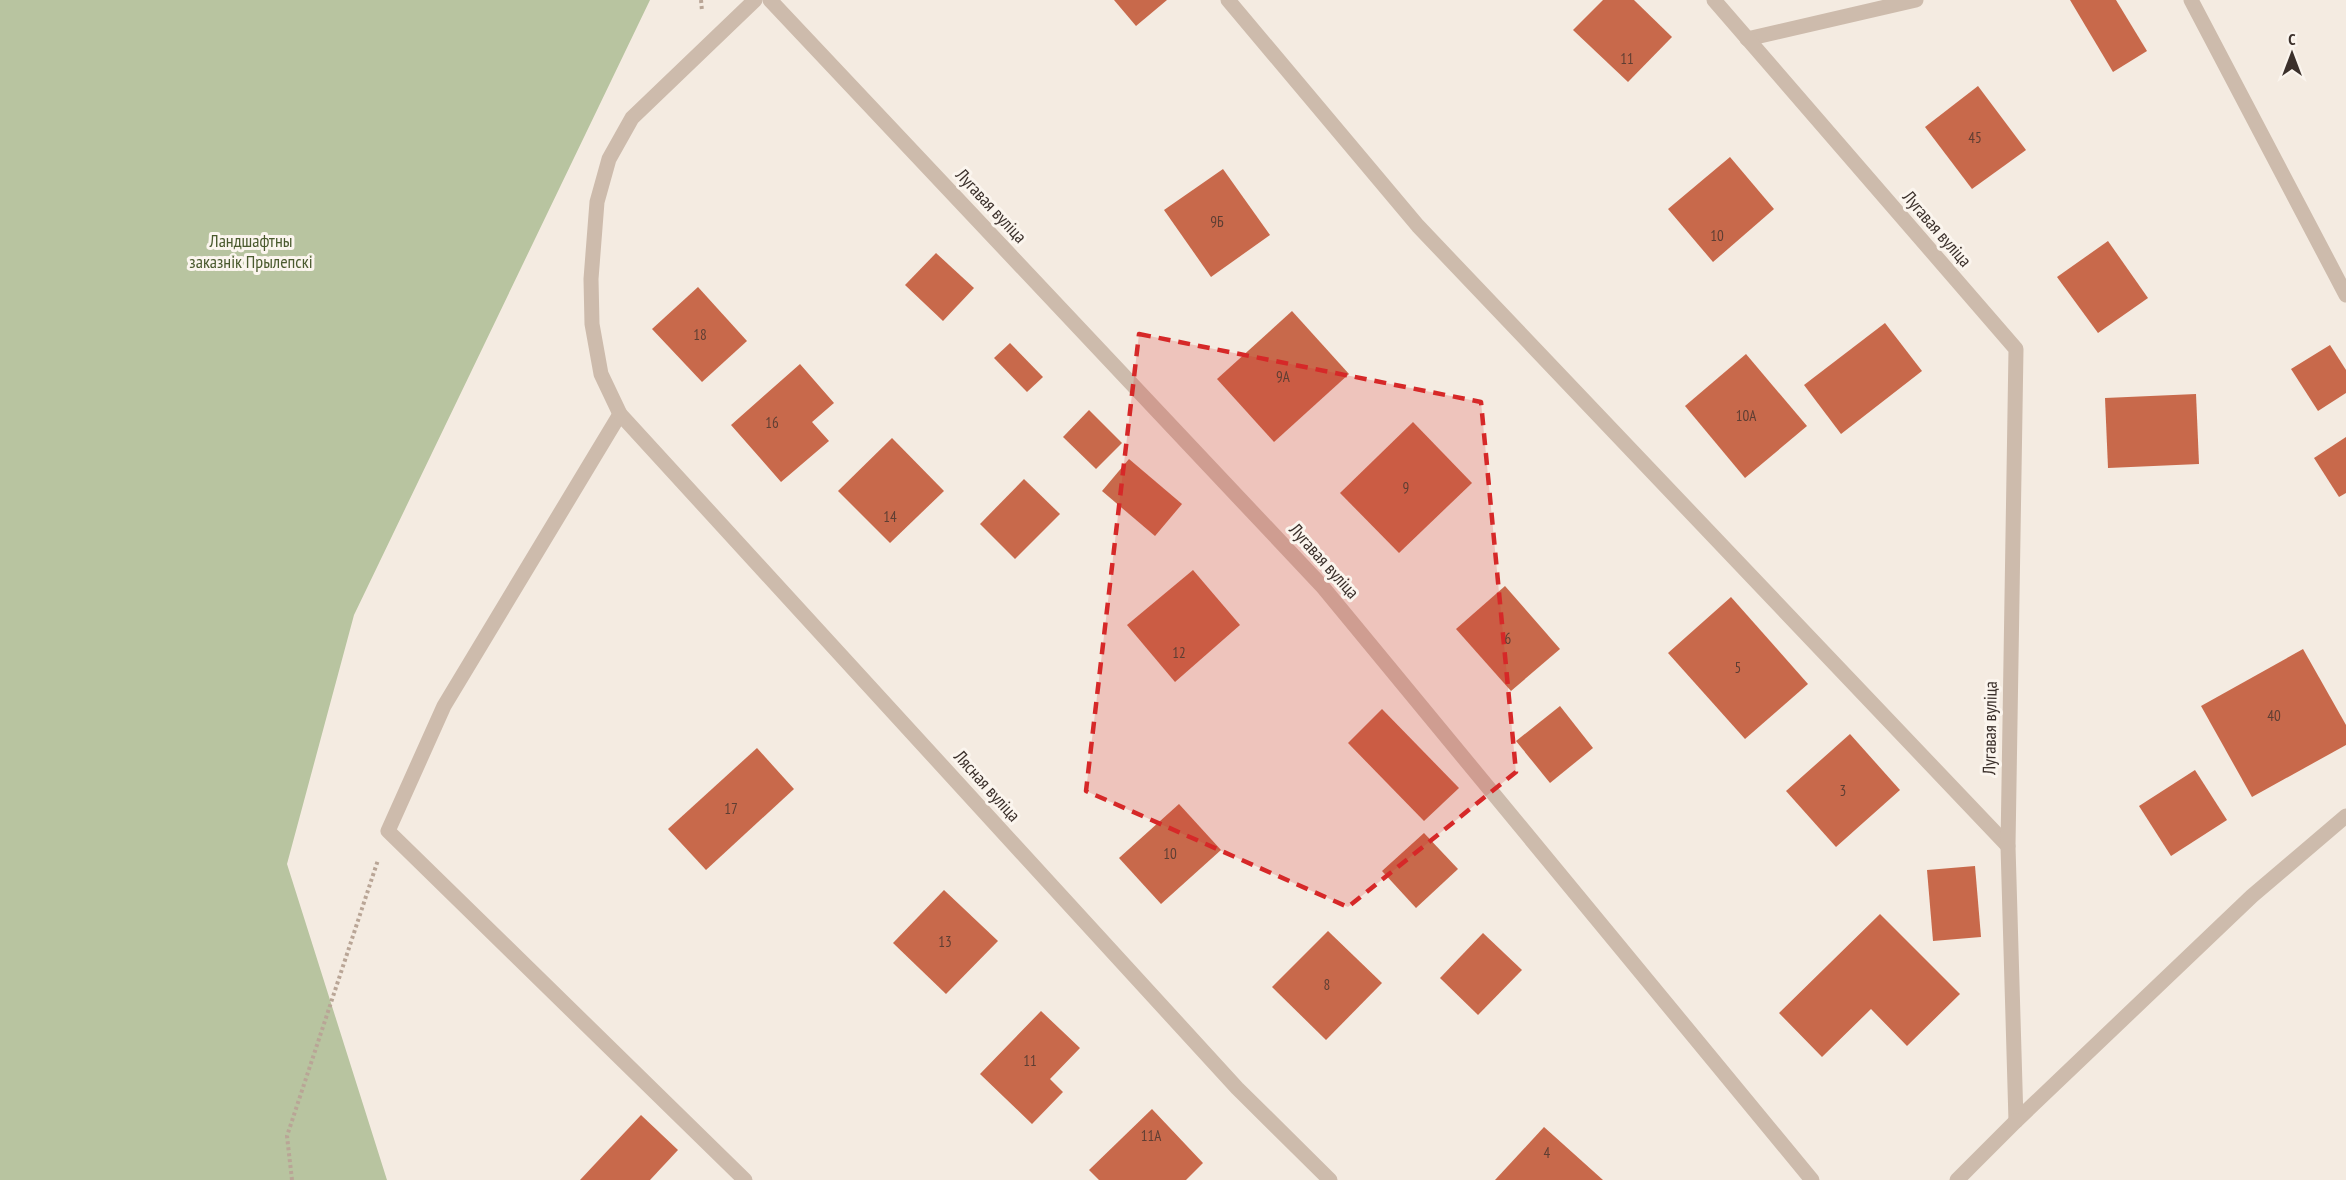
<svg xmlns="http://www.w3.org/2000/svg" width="2346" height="1180" viewBox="0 0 2346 1180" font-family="'PT Sans Narrow',sans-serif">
  <rect width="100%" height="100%" fill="#f4ebe1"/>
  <path fill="#b8c4a0" d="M0 0H650L354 615 287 864 387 1180H0Z"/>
  <g fill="#c8694b">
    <path d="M1114 0H1167L1136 26Z"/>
    <path d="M1603 0H1634L1672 37 1628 82 1573 30Z"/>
    <path d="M2070 0H2116L2147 51 2113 72Z"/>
    <path d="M1978 86 2026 150 1972 189 1925 127Z"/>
    <path d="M1730 157 1774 209 1713 262 1668 209Z"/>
    <path d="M1223 169 1270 235 1211 277 1164 210Z"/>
    <path d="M2108 241 2148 298 2098 333 2057 277Z"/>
    <path d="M936 253 974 288 943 321 905 285Z"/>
    <path d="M698 287 747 341 702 382 652 329Z"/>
    <path d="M1292 311 1349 374 1274 442 1217 379Z"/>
    <path d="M1885 323 1922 371 1841 434 1804 385Z"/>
    <path d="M1010 343 1043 377 1027 392 994 358Z"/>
    <path d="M2330 345 2346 370V393L2318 411 2291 369Z"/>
    <path d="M1746 354 1807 426 1745 478 1685 406Z"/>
    <path d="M800 364 834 403 812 422 829 441 781 482 731 425Z"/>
    <path d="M2196 394 2199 464 2108 468 2105 398Z"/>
    <path d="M1089 410 1122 443 1096 469 1063 437Z"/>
    <path d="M1413 422 1472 483 1399 553 1340 493Z"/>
    <path d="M2346 437V493L2339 497 2314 458Z"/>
    <path d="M892 438 944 491 890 543 838 491Z"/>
    <path d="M1129 459 1182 504 1155 536 1102 491Z"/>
    <path d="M1024 479 1060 514 1015 559 980 524Z"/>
    <path d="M1193 570 1240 625 1175 682 1127 625Z"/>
    <path d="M1505 586 1560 649 1511 691 1456 629Z"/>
    <path d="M1731 597 1808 684 1745 739 1668 653Z"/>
    <path d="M2303 649 2346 725V745L2252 797 2201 706Z"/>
    <path d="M1560 706 1593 748 1550 783 1516 741Z"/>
    <path d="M1382 709 1459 788 1424 821 1348 743Z"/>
    <path d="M1850 734 1900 790 1836 847 1786 791Z"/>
    <path d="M757 748 794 789 706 870 668 829Z"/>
    <path d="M2195 770 2227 820 2171 856 2139 806Z"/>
    <path d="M1179 804 1221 850 1161 904 1119 858Z"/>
    <path d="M1424 833 1458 869 1416 908 1382 871Z"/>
    <path d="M1975 866 1981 937 1933 941 1927 870Z"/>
    <path d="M944 890 998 941 946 994 893 943Z"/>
    <path d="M1880 914 1960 994 1907 1046 1871 1009 1822 1057 1779 1013Z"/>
    <path d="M1328 931 1382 983 1326 1040 1272 987Z"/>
    <path d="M1483 933 1522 970 1478 1015 1440 978Z"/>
    <path d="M1041 1011 1080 1048 1050 1079 1063 1092 1032 1124 980 1074Z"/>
    <path d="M1152 1109 1203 1163 1186 1180H1099L1089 1170Z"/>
    <path d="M641 1115 678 1150 650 1180H580Z"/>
    <path d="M1544 1127 1603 1180H1495Z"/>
  </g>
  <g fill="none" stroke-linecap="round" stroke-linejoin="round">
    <g stroke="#b9a596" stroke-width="4" stroke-dasharray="3 3" stroke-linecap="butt">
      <path d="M701 0 702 11"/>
      <path d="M292 1180 287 1136 378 860"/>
    </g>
    <g stroke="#cdbbac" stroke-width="15">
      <path d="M1228 0 1418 226 2008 846"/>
      <path d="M2191 0 2346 295"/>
      <path d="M1747 39 1916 0"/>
      <path d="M620 414 444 706 388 831 745 1180"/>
    </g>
    <g stroke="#cdbbac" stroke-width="15">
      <path d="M755 0 632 118 609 159 597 202 591 279 592 324 601 374 620 414 1237 1088 1330 1180"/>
      <path d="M770 0 1322 586 1812 1180"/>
      <path d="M1714 0 2016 349 2008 846 2016 1121 2252 896 2346 816"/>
      <path d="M1957 1180 2016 1121"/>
    </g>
  </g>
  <path fill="#d62828" fill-opacity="0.2" stroke="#d62828" stroke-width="4.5" stroke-dasharray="12 8" stroke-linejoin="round" d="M1139 334 1481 402 1516 772 1348 907 1086 791Z"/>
  <g text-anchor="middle" stroke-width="6" stroke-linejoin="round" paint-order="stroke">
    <g font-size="15" fill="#5e3e33">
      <text x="1627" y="64">11</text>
      <text x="1975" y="143">45</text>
      <text x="1217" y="227">9Б</text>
      <text x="1717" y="241">10</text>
      <text x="700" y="340">18</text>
      <text x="1283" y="382">9А</text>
      <text x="1746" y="421">10А</text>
      <text x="772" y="428">16</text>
      <text x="1406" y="493">9</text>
      <text x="890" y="522">14</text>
      <text x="1508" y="644">6</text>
      <text x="1179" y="658">12</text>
      <text x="1738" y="673">5</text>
      <text x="2274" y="721">40</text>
      <text x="1843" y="796">3</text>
      <text x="731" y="814">17</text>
      <text x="1170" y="859">10</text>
      <text x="945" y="947">13</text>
      <text x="1327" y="990">8</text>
      <text x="1030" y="1066">11</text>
      <text x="1151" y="1141">11А</text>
      <text x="1547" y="1158">4</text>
    </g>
    <g font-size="18" fill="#3b302b" stroke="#fbf5ee">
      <text transform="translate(991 206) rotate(47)" y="6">Лугавая вуліца</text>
      <text transform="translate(1937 229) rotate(49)" y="6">Лугавая вуліца</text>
      <text transform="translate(1324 561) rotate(48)" y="6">Лугавая вуліца</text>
      <text transform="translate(1990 728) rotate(-89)" y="6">Лугавая вуліца</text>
      <text transform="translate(987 786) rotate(48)" y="6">Лясная вуліца</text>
    </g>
    <g font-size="18" fill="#4a5a2e" stroke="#fbf5ee">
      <text x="251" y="247">Ландшафтны<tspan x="251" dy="21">заказнік Прылепскі</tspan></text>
    </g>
  </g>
  <g transform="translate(2292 54)" stroke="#fbf5ee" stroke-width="4.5" paint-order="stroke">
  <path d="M0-4.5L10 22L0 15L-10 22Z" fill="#3b302b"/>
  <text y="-9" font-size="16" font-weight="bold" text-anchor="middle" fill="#3b302b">С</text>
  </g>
</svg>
